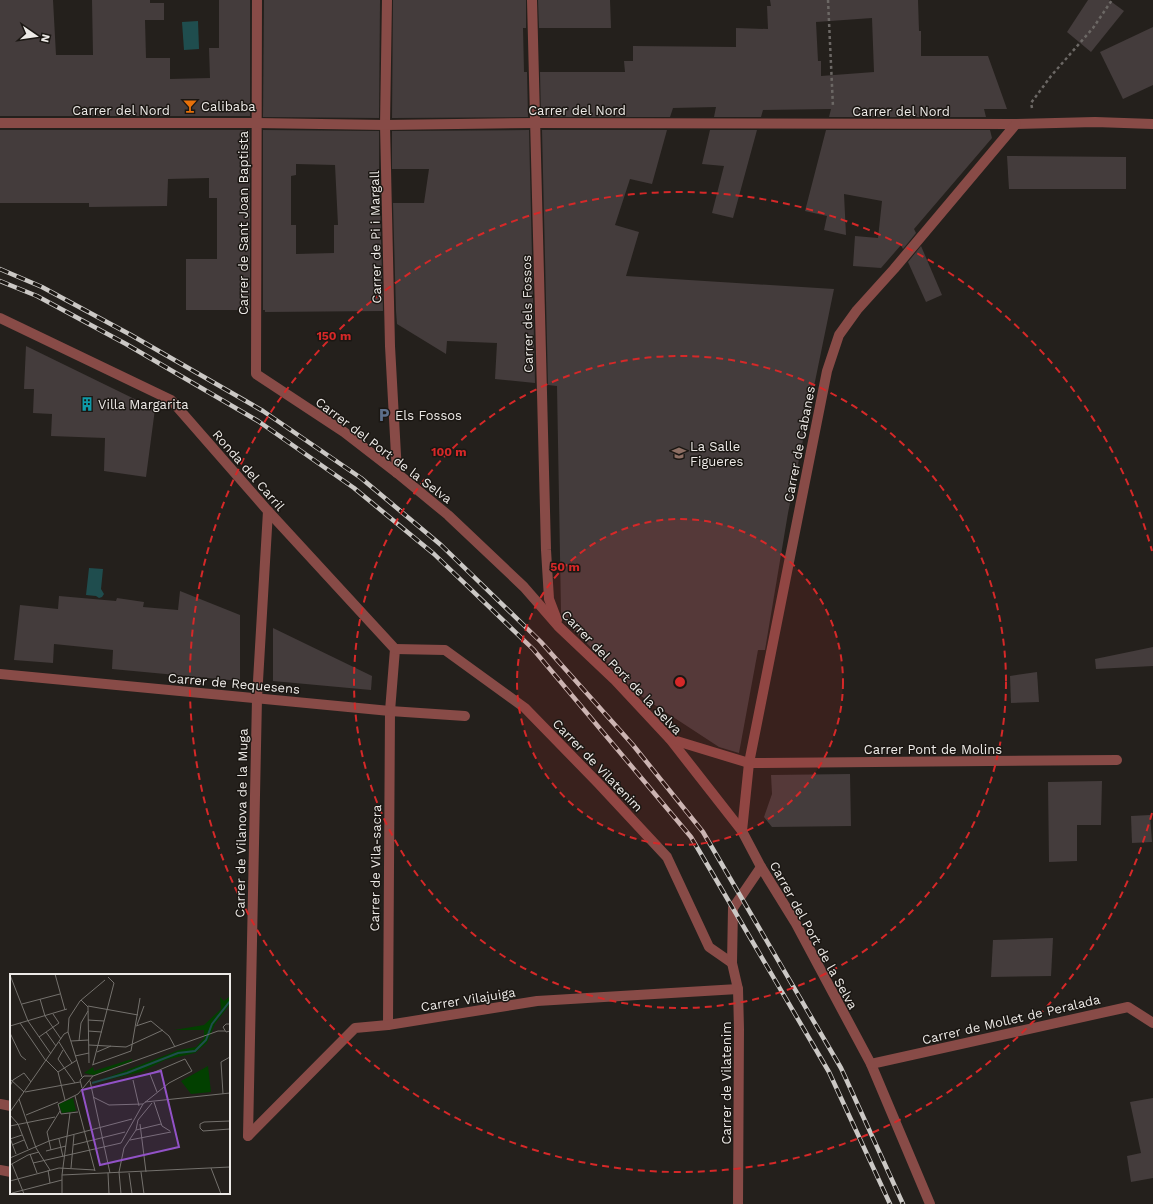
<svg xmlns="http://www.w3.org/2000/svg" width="1153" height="1204" viewBox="0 0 1153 1204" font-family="'Work Sans',sans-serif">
  <rect width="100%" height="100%" fill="#24201c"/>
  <g fill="#1f4d4e">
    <path d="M198 21 199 49 184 50 182 22Z"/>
    <path d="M89 568 103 569 101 589 104 594 102 597 99 598 96 596 86 595Z"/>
  </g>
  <g fill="#443c3c" fill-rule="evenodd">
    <path d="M0 0H53L56 55H93L92 0H150V3H164V20H145L146 58H170V79L210 78 209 48H219V0H250V116H0Z"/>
    <path d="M264 0H380L379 118 263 117Z"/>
    <path d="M393 0H526V28H523L524 72H527L528 117 392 118Z"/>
    <path d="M538 0H610L611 28H539Z"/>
    <path d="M770 0H918L919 31H921V56H988L1007 109H984L986 117H829L831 109 763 110 761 117H714L716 107 673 108 670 117H541L540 72H625L624 61H633V46L736 47V28L768 29 767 6H771ZM872 18 874 72 821 76V61H818L816 22Z"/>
    <path d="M1088 0H1109L1124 11 1091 52 1067 32Z"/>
    <path d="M1153 27V85L1123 99 1100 52Z"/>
    <path d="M0 130H250V310H186V259H217V198H209V178L168 179 167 206 89 207V203H0Z"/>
    <path d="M263 130 379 131V169H378V203H380L383 311 265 312V310H263ZM296 164 335 165 338 225H334V253L296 254V225H291V176L296 175Z"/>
    <path d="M529 130 535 383 495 379 497 343 447 341 446 354 397 324 396 311 393 203H424L429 169H392V131Z"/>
    <path d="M542 130H667L652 184 630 179 615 225 639 232 626 276 834 289 788 513 765 650H758L739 753 719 747 638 694 563 620 561 612 557 386 548 385Z"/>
    <path d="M710 130H757L733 218 712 213 724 166 702 164Z"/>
    <path d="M826 130H990L992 138 914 229 916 233 903 249 901 245 881 268 853 266 855 236 878 238 882 201 844 194 846 235 824 230 827 216 805 211Z"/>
    <path d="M1007 156 1126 157V189H1009Z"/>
    <path d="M921 246 942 295 926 302 908 262Z"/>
    <path d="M26 346 155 409 146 477 104 471 105 438 51 436 52 414 33 413 34 389H24Z"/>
    <path d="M180 591 240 615V681L112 669 113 650 54 644 53 663 14 660 20 605 58 609 59 596 116 601 117 598 144 602 143 607 178 610Z"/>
    <path d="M273 628 372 676 371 690 273 681Z"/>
    <path d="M1153 647V666L1096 669 1095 659Z"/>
    <path d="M1037 672 1039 702 1011 703 1010 676Z"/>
    <path d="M850 774 851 826 772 827 764 817 772 794 771 775Z"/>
    <path d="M1102 781 1101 825H1077V861L1049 862 1048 782Z"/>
    <path d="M1150 815 1152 842 1132 843 1131 816Z"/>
    <path d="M1053 938 1051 976 991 977 993 940Z"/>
    <path d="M1153 1098V1178L1131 1182 1127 1156 1141 1153 1130 1102Z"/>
  </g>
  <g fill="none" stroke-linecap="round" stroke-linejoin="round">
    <g stroke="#6c6865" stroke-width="2.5" stroke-dasharray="3 3" stroke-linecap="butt">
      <path d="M828 0 833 107"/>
      <path d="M1032 108 1031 103 1051 76 1093 28 1112 0"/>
    </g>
    <g stroke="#884b47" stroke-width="10">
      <path d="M0 1104 11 1106"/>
      <path d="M0 1170 11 1172"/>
    </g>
    <g stroke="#884b47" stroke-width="10">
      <path d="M257 0 256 374 344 432 397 473 448 515 524 587 558 626 615 680 670 739 742 831 761 867 795 922 871 1064 930 1204"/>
      <path d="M387 0 385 125 390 346 397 473"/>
      <path d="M532 0 546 550 549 599 557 620"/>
      <path d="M0 123H256L385 125 536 123 1016 124 1095 122 1153 124"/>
      <path d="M0 318 171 400 268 511 395 649 390 711 388 1025"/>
      <path d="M395 649 445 650 525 708 599 784 667 857 709 947 732 963"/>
      <path d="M0 674 390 711 465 716"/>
      <path d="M670 739 749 763 1117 760"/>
      <path d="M742 831 749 763 827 371 839 335 857 310 894 269 1016 124"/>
      <path d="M871 1064 1128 1007 1153 1023"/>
      <path d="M248 1136 257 698 268 511"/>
      <path d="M248 1136 355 1028 388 1025 537 1001 738 989"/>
      <path d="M738 1204 739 1029 738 989 732 963 733 908 761 867"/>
    </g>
    <defs>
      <g id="rail">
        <path d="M0 269 42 287 131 335 263 411 361 478 441 545 541 642 633 745 703 832 841 1068 903 1204"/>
        <path d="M0 281 37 296 126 344 258 421 354 488 434 554 533 649 691 837 829 1072 890 1204"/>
      </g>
    </defs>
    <use href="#rail" stroke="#cbc8c5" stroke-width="4.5"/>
    <use href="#rail" stroke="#1b1713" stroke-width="3" stroke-dasharray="9" stroke-linecap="butt"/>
  </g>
  <circle cx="680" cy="682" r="163" fill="#d62828" fill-opacity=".12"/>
  <g fill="none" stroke="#d62828" stroke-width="2" stroke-dasharray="7 5">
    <circle cx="680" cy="682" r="163"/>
    <circle cx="680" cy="682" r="326"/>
    <path d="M1152 813A490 490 0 1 1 1152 551"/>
  </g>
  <defs>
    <symbol id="bar-bare" viewBox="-9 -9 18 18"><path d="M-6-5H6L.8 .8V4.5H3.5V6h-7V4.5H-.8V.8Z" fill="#e8710a" stroke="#1b1713" stroke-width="2.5" paint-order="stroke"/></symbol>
    <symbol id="building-bare" viewBox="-9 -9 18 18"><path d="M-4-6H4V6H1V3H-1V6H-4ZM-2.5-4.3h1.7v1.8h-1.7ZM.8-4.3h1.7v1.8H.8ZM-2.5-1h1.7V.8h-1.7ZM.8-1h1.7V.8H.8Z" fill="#0f9aa8" stroke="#1b1713" stroke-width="2.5" paint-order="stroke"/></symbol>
    <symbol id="parking-bare" viewBox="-9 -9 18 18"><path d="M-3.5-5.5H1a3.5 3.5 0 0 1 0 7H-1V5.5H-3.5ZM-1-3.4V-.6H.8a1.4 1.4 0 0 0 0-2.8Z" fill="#5c6f8a" stroke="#1b1713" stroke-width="2.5" paint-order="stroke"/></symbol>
    <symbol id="school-bare" viewBox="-9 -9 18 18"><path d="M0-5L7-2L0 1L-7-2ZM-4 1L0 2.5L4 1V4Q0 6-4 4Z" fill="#8d6e63" stroke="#1b1713" stroke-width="2.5" paint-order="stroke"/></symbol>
  </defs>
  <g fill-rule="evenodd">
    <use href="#bar-bare" x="180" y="96" width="20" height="20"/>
    <use href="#building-bare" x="77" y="394" width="20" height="20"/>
    <use href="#parking-bare" x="374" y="405" width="20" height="20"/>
    <use href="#school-bare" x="669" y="443" width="20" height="20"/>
  </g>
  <g text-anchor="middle" stroke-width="3" stroke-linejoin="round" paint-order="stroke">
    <g font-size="13" fill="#edeae7" stroke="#1b1713" text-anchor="start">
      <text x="201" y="111">Calibaba</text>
      <text x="98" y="409">Villa Margarita</text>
      <text x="395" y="420">Els Fossos</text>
      <text x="690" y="451">La Salle<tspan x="690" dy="15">Figueres</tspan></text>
    </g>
    <g font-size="13" fill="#edeae7" stroke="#1b1713">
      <text x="121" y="115">Carrer del Nord</text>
      <text x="577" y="115">Carrer del Nord</text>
      <text x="901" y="116">Carrer del Nord</text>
      <text transform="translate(243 223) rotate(-90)" y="5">Carrer de Sant Joan Baptista</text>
      <text transform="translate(375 237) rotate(-91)" y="5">Carrer de Pi i Margall</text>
      <text transform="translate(527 314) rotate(-91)" y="5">Carrer dels Fossos</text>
      <text transform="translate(799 444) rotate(-79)" y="5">Carrer de Cabanes</text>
      <text transform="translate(384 450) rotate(37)" y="5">Carrer del Port de la Selva</text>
      <text transform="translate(249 470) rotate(49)" y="5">Ronda del Carril</text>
      <text transform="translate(622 672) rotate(46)" y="5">Carrer del Port de la Selva</text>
      <text transform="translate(234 683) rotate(5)" y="5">Carrer de Requesens</text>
      <text x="933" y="754">Carrer Pont de Molins</text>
      <text transform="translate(598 765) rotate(46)" y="5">Carrer de Vilatenim</text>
      <text transform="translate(241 823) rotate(-89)" y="5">Carrer de Vilanova de la Muga</text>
      <text transform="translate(375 868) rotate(-89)" y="5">Carrer de Vila-sacra</text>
      <text transform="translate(814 935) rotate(61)" y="5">Carrer del Port de la Selva</text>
      <text transform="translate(468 999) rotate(-9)" y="5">Carrer Vilajuiga</text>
      <text transform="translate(1011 1019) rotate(-13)" y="5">Carrer de Mollet de Peralada</text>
      <text transform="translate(726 1083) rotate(-90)" y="5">Carrer de Vilatenim</text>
    </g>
  </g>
  <g transform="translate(10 974)">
    <rect width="220" height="220" fill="#24201c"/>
    <path d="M220 22V30L205 50 197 69 185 79 155 86 131 98 83 109 169 76 186 73 194 64V56H164L194 51 211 35 210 23 214 27ZM122 85V87L84 101 74 99 83 93 84 97ZM198 92 201 118 181 120 171 107ZM63 124 66 137 52 139 49 130Z" fill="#024000"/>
    <path fill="none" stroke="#1f4d4e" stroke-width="2" d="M82 109 117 99 168 79 185 77 196 66 202 50 220 27"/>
    <path fill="none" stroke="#74716d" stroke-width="1" d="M45 0 55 36M0 1 18 47 41 80M30 25 35 42 51 65M71 26 78 33 79 89M12 30 50 20M78 32 128 41M78 46 94 47M10 49 36 87M220 50H216L213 53 216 58 220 57M127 51 134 32M0 52 57 35M126 52 141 47 159 62 165 73M78 57 92 58M36 58 46 72M0 59 11 82 16 86M29 63 49 49 43 40M61 67 79 66M69 67 71 49 78 37M49 68 62 89M79 71 116 73 153 56M53 76 48 85 65 109M87 78 101 72M65 82 79 79M36 86 48 98 55 126M83 90 104 9 98 3M82 91 121 77 130 24M48 98 67 86M72 103 58 58 59 44 70 27 95 6M0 105 14 118M123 106 129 132M80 107 100 199M0 112 3 106 14 99 21 108M72 114 70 106 74 102H83L208 57H215M15 118 70 108M213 120 211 88 220 83M65 122 85 197M83 123 99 131 133 130M9 125 26 174 40 196M135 128 220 119M144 128 152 152 160 157M0 138 54 60 58 58M68 138 51 140 48 130 68 120 83 102M0 141 8 150 18 175M16 141 48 128M220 147 194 148 190 150V154L193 157 220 155M130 150 136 198M0 152 45 143M126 156 128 146 142 129M0 164 6 180M0 165 12 161M49 165 53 183M120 166 161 158M2 171 14 166M63 171 115 158M41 176 37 158 50 137M36 177 56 172M20 180 27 199M0 184 39 167 122 145M23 189 111 169 133 130 159 109 182 97 175 85 140 100 147 118M2 190 14 220M0 191 18 181 29 178M61 194 64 161M201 194 211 220M38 196 40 209M131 198 134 220M98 199 99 220M119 199 122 220M52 201 220 193M0 207 49 194 85 196M2 219 52 206M52 220V201L60 139M111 220 109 198 114 174 126 156 151 150"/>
    <path fill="#9252c7" fill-opacity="0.15" stroke="#9252c7" stroke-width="2" d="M151 97 169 173 90 191 72 116Z"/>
    <rect width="220" height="220" fill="none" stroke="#edeae7" stroke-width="2"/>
  </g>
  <circle cx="680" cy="682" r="6" fill="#d62828" stroke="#1b1713" stroke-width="2"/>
  <g font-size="12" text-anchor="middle" font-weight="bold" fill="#d62828" stroke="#1b1713" stroke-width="3" stroke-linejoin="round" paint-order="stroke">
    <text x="334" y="340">150 m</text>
    <text x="449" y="456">100 m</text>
    <text x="565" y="571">50 m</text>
  </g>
  <g transform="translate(36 36) rotate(103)" stroke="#1b1713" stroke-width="3" paint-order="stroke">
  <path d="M0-3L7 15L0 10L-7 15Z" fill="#edeae7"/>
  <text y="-6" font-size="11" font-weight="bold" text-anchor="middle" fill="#edeae7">N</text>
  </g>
</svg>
